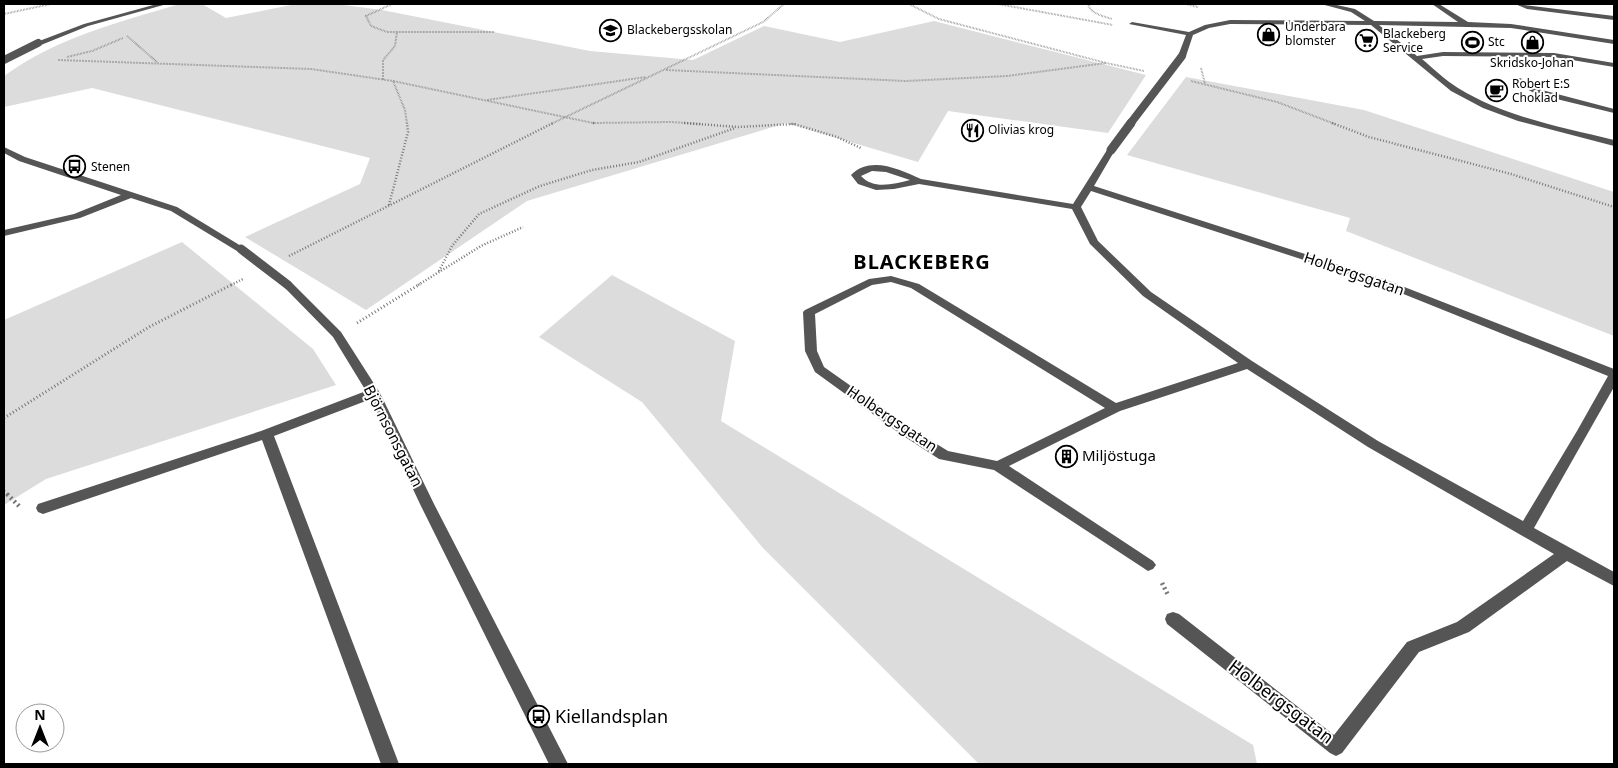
<svg xmlns="http://www.w3.org/2000/svg" width="1618" height="768" viewBox="0 0 1618 768" font-family="'Noto Sans',sans-serif">
  <rect width="100%" height="100%" fill="#fff"/>
  <g fill="#dcdcdc">
    <path d="M180 4H202L226 18 296 4H336L382 10 590 51 693 60 764 26 840 42 934 21 1146 75 1108 133 948 111 918 162 786 123 527 201 366 310 245 237 360 184 370 158 92 88 4 107V76C56 38 119 22 180 4Z"/>
    <path d="M1186 77 1364 110 1614 192V336L1346 231 1350 218 1127 155Z"/>
    <path d="M182 242 313 349 336 385 46 479 4 505V320Z"/>
    <path d="M612 275 735 341 721 421 1253 745 1257 764H979L763 548 642 402 539 337Z"/>
  </g>
  <g fill="none" stroke-linecap="round" stroke-linejoin="round">
    <g stroke="#777" stroke-width="2" stroke-dasharray="0.5 1" stroke-linecap="butt">
      <path d="M392 4 366 16 371 26 387 32H495"/>
      <path d="M909 4 939 19 1106 63 1144 71"/>
      <path d="M998 4 1113 25"/>
      <path d="M1088 4C1091 14 1103 16 1112 19"/>
      <path d="M1186 4 1198 7"/>
      <path d="M4 14 51 4"/>
      <path d="M127 36 157 62"/>
      <path d="M67 57 92 51 123 38"/>
      <path d="M58 60 311 69 393 81 593 123 671 122 701 124"/>
      <path d="M1201 68 1205 84"/>
      <path d="M666 70 906 81 1007 76 1106 63"/>
      <path d="M383 80V60L395 46 397 32"/>
      <path d="M393 81 405 110 407 124"/>
      <path d="M1191 81 1277 102 1335 124"/>
      <path d="M487 100 646 77"/>
      <path d="M551 124 763 22 784 4"/>
      <path d="M790 124H795"/>
    </g>
    <g stroke="#777" stroke-width="2.5" stroke-dasharray="1 2" stroke-linecap="butt">
      <path d="M593 123H595"/>
      <path d="M684 123 738 127 794 124 837 137 861 148"/>
      <path d="M1332 123 1369 137 1511 174 1614 207"/>
      <path d="M389 205 408 132 407 123"/>
      <path d="M289 256 553 123"/>
      <path d="M439 271 452 246 479 214 540 186 592 170 639 162 735 128"/>
      <path d="M231 285 243 279"/>
      <path d="M418 285 481 246 523 227"/>
    </g>
    <g stroke="#777" stroke-width="3" stroke-dasharray="1 2.5" stroke-linecap="butt">
      <path d="M357 323 420 284"/>
      <path d="M4 418 149 327 233 284"/>
      <path d="M4 491 8 495"/>
    </g>
    <g stroke="#777" stroke-width="4.5" stroke-dasharray="2 3" stroke-linecap="butt">
      <path d="M7 494 19 506"/>
      <path d="M1162 583 1168 595"/>
    </g>
    <g fill="#555" fill-rule="evenodd">
      <path d="M157 4H167L88 26 41 45 34 43 84 24Z"/>
      <path d="M1321 4H1332L1355 9 1374 21 1458 22 1432 4H1439L1468 22 1511 24 1614 40V44L1511 28 1379 25 1417 56 1443 52 1554 53 1614 63V67L1554 57 1443 56 1422 59C1434 69 1445 80 1458 88 1505 117 1561 127 1614 140V146L1518 121 1483 108 1451 91 1371 25 1230 24 1209 28 1193 35 1186 56 1182 58 1178 56 1186 35 1129 24 1132 22 1189 32 1205 25 1230 20 1365 21 1351 12Z"/>
      <path d="M1515 4 1614 16V20L1527 9Z"/>
      <path d="M1514 78H1520L1542 90 1614 109V113L1536 94 1514 82Z"/>
      <path d="M4 147 25 157 177 207 246 249 245 251H237L171 211 131 198 80 218 4 236V230L74 214 121 195 19 161 4 153Z"/>
      <path d="M1111 147 1115 150 1094 186 1389 281 1614 369V387L1534 528 1614 572V586L1567 561 1469 632 1419 652 1342 753 1336 756 1330 753 1167 624 1165 619 1167 614 1173 612 1179 614 1334 735 1407 642 1457 622 1554 554 1368 447 1247 369 1120 411 1009 466 1153 561 1156 565 1153 569 1148 571 994 470 939 459 899 433 815 372 805 351 803 312 805 310 869 279 891 276 919 284 1116 403 1238 363 1143 296 1090 244 1072 209 919 184 894 189 876 190 858 184 851 175C871 155 900 170 921 179L1073 204 1107 150ZM872 171 886 172 910 180C893 184 874 190 861 176ZM1091 191 1381 285 1608 376 1577 431 1523 521 1378 441 1252 361 1151 292 1098 241 1081 207ZM891 282 911 288 1105 408 997 461 948 451 909 427 824 367 817 351 815 314 872 285Z"/>
      <path d="M288 282 292 283 341 332 380 393 434 504 568 764H549L420 504 371 399 274 436 399 764H381L262 440 43 514 38 512 36 508 38 504 261 431 366 391 333 337 284 287 283 285Z"/>
    </g>
    <g stroke="#555" stroke-width="8">
      <path d="M4 60 38 43"/>
      <path d="M1130 124 1182 56"/>
    </g>
    <g stroke="#555" stroke-width="9">
      <path d="M1111 150 1131 123"/>
      <path d="M241 249 288 285"/>
    </g>
  </g>
  <defs>
    <symbol id="school-ring" viewBox="-11 -11 22 22"><circle r="9.5" fill="#fff" stroke="#000" stroke-width="1.5"/><path d="M0-5L7-2L0 1L-7-2ZM-4 1L0 2.5L4 1V4Q0 6-4 4Z" fill="#000"/></symbol>
    <symbol id="shop-ring" viewBox="-11 -11 22 22"><circle r="9.5" fill="#fff" stroke="#000" stroke-width="1.5"/><path d="M-5-2.5h2.3a2.7 3.5 0 0 1 5.4 0H5L5.5 6h-11ZM-1.5-2.5h3a1.5 2.3 0 0 0-3 0Z" fill="#000"/></symbol>
    <symbol id="supermarket-ring" viewBox="-11 -11 22 22"><circle r="9.5" fill="#fff" stroke="#000" stroke-width="1.5"/><path d="M-6-5.5h2.5l.6 2H6L4.5 2H-2.5L-4.4-4H-6ZM-1.5 3.2a1.3 1.3 0 1 0 .1 0ZM3 3.2a1.3 1.3 0 1 0 .1 0Z" fill="#000"/></symbol>
    <symbol id="stadium-ring" viewBox="-11 -11 22 22"><circle r="9.5" fill="#fff" stroke="#000" stroke-width="1.5"/><path d="M0-5a6.5 5 0 1 0 0 10a6.5 5 0 1 0 0-10ZM-3.5-1.8h7v3.6h-7Z" fill="#000"/></symbol>
    <symbol id="cafe-ring" viewBox="-11 -11 22 22"><circle r="9.5" fill="#fff" stroke="#000" stroke-width="1.5"/><path d="M-5.5-4.5H6V0H3Q3 3.5 0 3.5H-2.5Q-5.5 3.5-5.5 0ZM3-3.2v2h1.7v-2ZM-6 4.5H4V6H-6Z" fill="#000"/></symbol>
    <symbol id="restaurant-ring" viewBox="-11 -11 22 22"><circle r="9.5" fill="#fff" stroke="#000" stroke-width="1.5"/><path d="M-5-6h1v4h1v-4h1v4h1v-4h1v5L-1.5 .5V6h-2V.5L-5-1ZM5-6V6H3V1.5H1.5Q1.5-4 5-6Z" fill="#000"/></symbol>
    <symbol id="bus-ring" viewBox="-11 -11 22 22"><circle r="9.5" fill="#fff" stroke="#000" stroke-width="1.5"/><path d="M-5-6H5V4H4V6H2V4H-2V6H-4V4H-5ZM-3.5-4V0h7V-4ZM-3.5 1.2v1.5H-2V1.2ZM2 1.2v1.5H3.5V1.2Z" fill="#000"/></symbol>
    <symbol id="building-ring" viewBox="-11 -11 22 22"><circle r="9.5" fill="#fff" stroke="#000" stroke-width="1.5"/><path d="M-4-6H4V6H1V3H-1V6H-4ZM-2.5-4.3h1.7v1.8h-1.7ZM.8-4.3h1.7v1.8H.8ZM-2.5-1h1.7V.8h-1.7ZM.8-1h1.7V.8H.8Z" fill="#000"/></symbol>
  </defs>
  <g fill-rule="evenodd">
    <use href="#school-ring" x="598" y="18" width="25" height="25"/>
    <use href="#shop-ring" x="1256" y="22" width="25" height="25"/>
    <use href="#supermarket-ring" x="1354" y="28" width="25" height="25"/>
    <use href="#stadium-ring" x="1460" y="30" width="25" height="25"/>
    <use href="#shop-ring" x="1520" y="30" width="25" height="25"/>
    <use href="#cafe-ring" x="1484" y="78" width="25" height="25"/>
    <use href="#restaurant-ring" x="960" y="118" width="25" height="25"/>
    <use href="#bus-ring" x="62" y="154" width="25" height="25"/>
    <use href="#building-ring" x="1054" y="444" width="25" height="25"/>
    <use href="#bus-ring" x="526" y="704" width="25" height="25"/>
  </g>
  <g text-anchor="middle" stroke-width="4" stroke-linejoin="round" paint-order="stroke">
    <g font-size="12" fill="#000" stroke="#fff" text-anchor="start">
      <text x="1285" y="31">Underbara<tspan x="1285" dy="14">blomster</tspan></text>
      <text x="627" y="34">Blackebergsskolan</text>
      <text x="1383" y="38">Blackeberg<tspan x="1383" dy="14">Service</tspan></text>
      <text x="1488" y="46">Stc</text>
      <text x="1532" y="67" text-anchor="middle">Skridsko-Johan</text>
      <text x="1512" y="88">Robert E:S<tspan x="1512" dy="14">Choklad</tspan></text>
      <text x="988" y="134">Olivias krog</text>
      <text x="91" y="171">Stenen</text>
    </g>
    <g font-size="15" fill="#000" stroke="#fff">
      <text transform="translate(1354 274) rotate(19)" y="5">Holbergsgatan</text>
      <text transform="translate(892 419) rotate(34)" y="5">Holbergsgatan</text>
      <text transform="translate(393 436) rotate(63)" y="5">Björnsonsgatan</text>
    </g>
    <g font-size="15" fill="#000" stroke="#fff" text-anchor="start">
      <text x="1082" y="461">Miljöstuga</text>
    </g>
    <g font-size="18" fill="#000" stroke="#fff">
      <text transform="translate(1281 702) rotate(37)" y="6">Holbergsgatan</text>
    </g>
    <g font-size="18" fill="#000" stroke="#fff" text-anchor="start">
      <text x="555" y="723">Kiellandsplan</text>
    </g>
    <g font-size="20" font-weight="bold" letter-spacing="1" fill="#000" stroke="#fff">
      <text x="922" y="269">BLACKEBERG</text>
    </g>
  </g>
  <rect width="1618" height="768" fill="none" stroke="#000000" stroke-width="10"/>
  <g transform="translate(40 728)"><circle r="24" fill="#ffffff" stroke="#999999"/>
  <path d="M0-4L9 19L0 12L-9 19Z" fill="#000000"/>
  <text y="-8" font-size="14" font-weight="bold" text-anchor="middle" fill="#000000">N</text>
  </g>
</svg>
